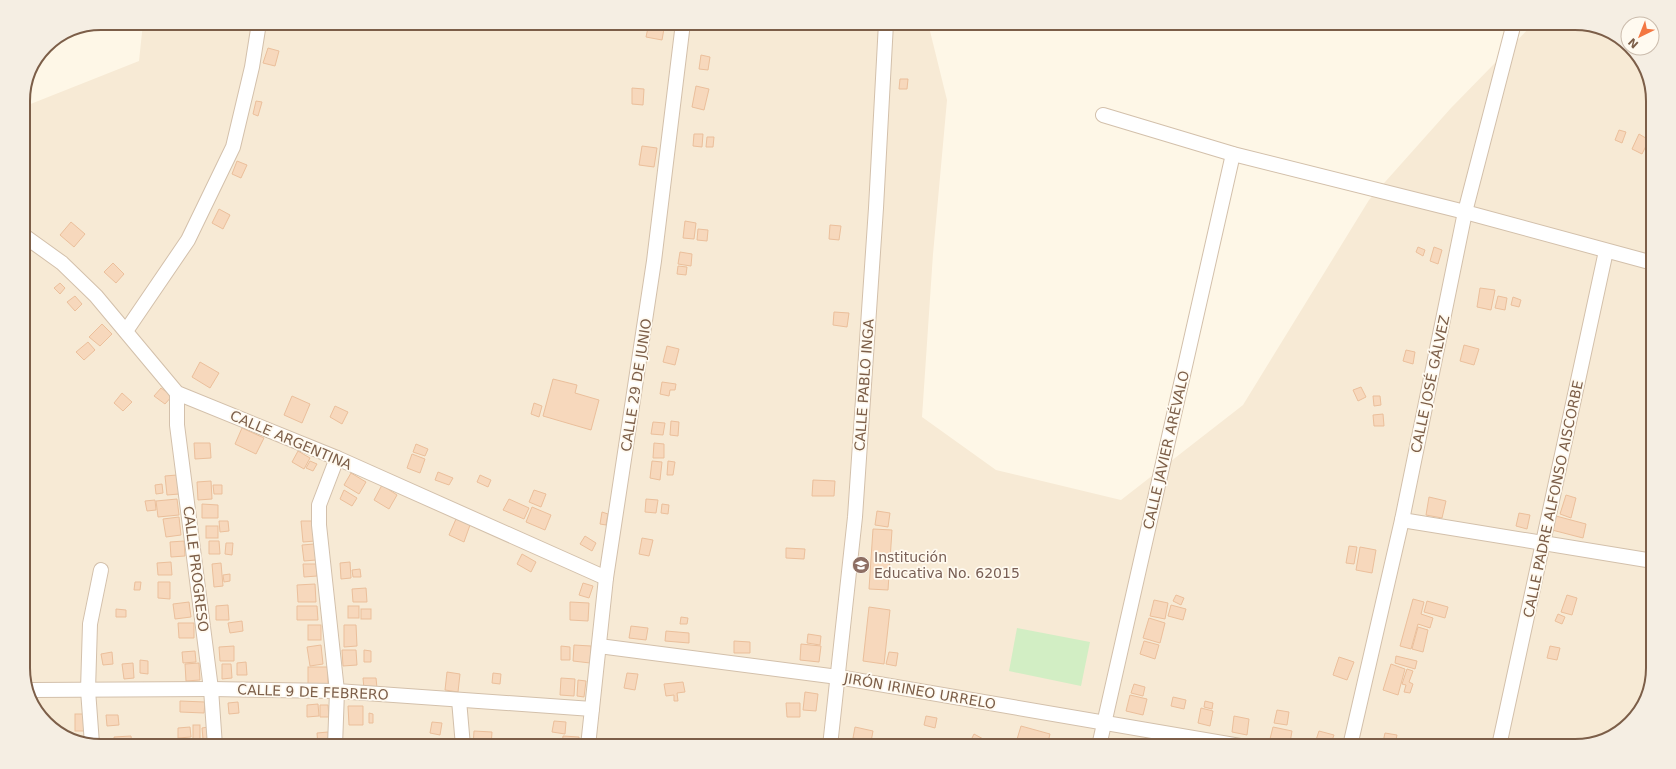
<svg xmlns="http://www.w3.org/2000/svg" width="1676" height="769" viewBox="0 0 1676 769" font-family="'DejaVu Sans',sans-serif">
  <rect width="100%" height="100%" fill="#fef7e7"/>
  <path fill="#f7ead5" d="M143 23H928L947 100 933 254 922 417 996 470 1121 500 1243 405 1369 200 1451 108 1534 23H1575L1605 29 1640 57 1653 96V668L1647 698 1618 733 1575 746H101L71 740 36 712 23 673V107L139 61Z"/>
  <path fill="#d2eec4" d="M1017 628 1090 642 1081 686 1009 671Z"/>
  <g fill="#f7d8bc" stroke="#ebbf9b">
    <path d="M649 23H665L662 40 646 37Z"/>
    <path d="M268 48 279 51 275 66 263 63Z"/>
    <path d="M701 55 710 57 708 70 699 69Z"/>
    <path d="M900 79H908L907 89H899Z"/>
    <path d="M696 86 709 89 704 110 692 107Z"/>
    <path d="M632 88 644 89 643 105 632 104Z"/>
    <path d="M256 101 262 102 258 116 253 114Z"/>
    <path d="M1619 130 1626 132 1622 143 1615 140Z"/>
    <path d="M694 134H703L702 147 693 146Z"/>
    <path d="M1639 134 1649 140 1642 154 1632 149Z"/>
    <path d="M707 137H714L713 147H706Z"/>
    <path d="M642 146 657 148 654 167 639 165Z"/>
    <path d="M237 161 247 165 241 178 232 174Z"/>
    <path d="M219 209 230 215 223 229 212 223Z"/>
    <path d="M685 221 696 223 694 239 683 238Z"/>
    <path d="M71 222 85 234 74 247 60 235Z"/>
    <path d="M830 225 841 226 839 240 829 239Z"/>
    <path d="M698 229 708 230 707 241 697 240Z"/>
    <path d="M1418 247 1425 250 1423 256 1416 252Z"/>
    <path d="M1434 247 1442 250 1438 264 1430 261Z"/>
    <path d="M680 252 692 254 691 266 678 264Z"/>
    <path d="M113 263 124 274 116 283 104 272Z"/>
    <path d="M678 266 687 267 686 275 677 274Z"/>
    <path d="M60 283 65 288 60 294 54 288Z"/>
    <path d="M1480 288 1495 290 1491 310 1477 307Z"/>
    <path d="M75 296 82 304 75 311 67 302Z"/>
    <path d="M1498 296 1507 298 1505 310 1495 308Z"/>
    <path d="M1513 297 1521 300 1519 307 1511 305Z"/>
    <path d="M834 312 849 313 847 327 833 325Z"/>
    <path d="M102 324 112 334 100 346 89 337Z"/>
    <path d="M88 342 95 350 84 360 76 352Z"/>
    <path d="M1464 345 1479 349 1474 365 1460 361Z"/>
    <path d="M667 346 679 349 675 365 663 362Z"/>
    <path d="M1406 350 1415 352 1413 364 1403 361Z"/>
    <path d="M200 362 219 373 210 388 192 377Z"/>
    <path d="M553 379 577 385 575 393 599 400 591 430 543 416Z"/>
    <path d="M662 382 676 384 675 390H670L669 396 660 394Z"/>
    <path d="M1361 387 1366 397 1358 401 1353 390Z"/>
    <path d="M161 388 172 396 165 404 154 396Z"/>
    <path d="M122 393 132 402 123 411 114 403Z"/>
    <path d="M292 396 310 404 302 423 284 415Z"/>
    <path d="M1373 396H1380L1381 405 1374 406Z"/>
    <path d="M534 403 542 406 539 417 531 414Z"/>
    <path d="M335 406 348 412 342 424 330 417Z"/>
    <path d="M1383 414 1384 426H1374L1373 415Z"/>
    <path d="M671 421 679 422 678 436 670 435Z"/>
    <path d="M653 422 665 423 663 435 651 434Z"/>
    <path d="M242 428 264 438 256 454 235 444Z"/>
    <path d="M194 443H210L211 458 195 459Z"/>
    <path d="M654 443 664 444V458H653Z"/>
    <path d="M416 444 428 449 425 456 413 452Z"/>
    <path d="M298 451 310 458 304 469 292 462Z"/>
    <path d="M412 454 425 459 420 473 407 468Z"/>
    <path d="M310 461 317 464 313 471 306 468Z"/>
    <path d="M652 461 662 462 660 480 650 478Z"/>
    <path d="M668 461 675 462 673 475H667Z"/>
    <path d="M438 472 453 478 449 485 435 480Z"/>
    <path d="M351 473 366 482 359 494 344 485Z"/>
    <path d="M177 475 179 494 167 495 165 476Z"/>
    <path d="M480 475 491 480 488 487 477 482Z"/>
    <path d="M813 480 835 481 834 496H812Z"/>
    <path d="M211 481 212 499 198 500 197 482Z"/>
    <path d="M162 484 163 493 156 494 155 485Z"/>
    <path d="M213 485H222V494H214Z"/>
    <path d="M382 485 397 495 389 509 374 500Z"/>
    <path d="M344 490 357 498 352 506 340 499Z"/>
    <path d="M534 490 546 494 541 507 529 502Z"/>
    <path d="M1566 495 1576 498 1571 518 1560 514Z"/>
    <path d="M1429 497 1446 501 1442 518 1426 515Z"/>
    <path d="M177 499 179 515 158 517 156 501Z"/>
    <path d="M509 499 529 508 524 519 503 510Z"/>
    <path d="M646 499 658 500 656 513 645 512Z"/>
    <path d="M155 500 156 510 147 511 145 501Z"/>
    <path d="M202 504 218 505V518H202Z"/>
    <path d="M662 504 669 505 668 514 661 513Z"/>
    <path d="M532 507 551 515 545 530 526 522Z"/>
    <path d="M877 511 890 513 888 527 875 525Z"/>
    <path d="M602 512 608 514 606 525 600 524Z"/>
    <path d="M1519 513 1530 515 1527 529 1516 526Z"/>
    <path d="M1556 516 1586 524 1583 538 1552 530Z"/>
    <path d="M179 517 181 535 166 537 163 519Z"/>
    <path d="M456 519 470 525 464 542 449 535Z"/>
    <path d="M219 521H228L229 531 220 532Z"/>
    <path d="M301 521H313L315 541 303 542Z"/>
    <rect x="206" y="526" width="12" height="12"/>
    <path d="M873 529 892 530 888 590 869 589Z"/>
    <path d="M585 536 596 543 592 551 580 544Z"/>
    <path d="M642 538 653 540 649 556 639 554Z"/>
    <path d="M184 541 185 556 171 557 170 542Z"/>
    <path d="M209 541H219L220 554H209Z"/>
    <path d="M226 543H233L232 555 225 554Z"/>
    <path d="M314 544 316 560 304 561 302 545Z"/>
    <path d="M1349 546 1357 547 1354 564 1346 563Z"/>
    <path d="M1360 547 1376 550 1372 573 1356 570Z"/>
    <path d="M786 548 805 549 804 559 786 558Z"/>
    <path d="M522 554 536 562 531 572 517 564Z"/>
    <path d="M171 562 172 575H158L157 563Z"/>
    <path d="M350 562 351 578 341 579 340 563Z"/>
    <path d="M221 563 223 586 214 587 212 564Z"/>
    <path d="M303 564H316L317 576 304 577Z"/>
    <path d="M360 569 361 577H353L352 570Z"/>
    <path d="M230 574V581L224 582 223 575Z"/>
    <path d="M135 582H141L140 590H134Z"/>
    <path d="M158 582H170V599L158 598Z"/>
    <path d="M583 583 593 586 589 598 579 595Z"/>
    <path d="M315 584 316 602H298L297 585Z"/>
    <path d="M366 588 367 602H353L352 589Z"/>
    <path d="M1176 595 1184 598 1181 605 1173 601Z"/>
    <path d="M1567 595 1577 598 1572 615 1561 612Z"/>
    <path d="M1413 599 1424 602 1421 614 1433 618 1430 628 1418 624 1411 649 1400 646Z"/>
    <path d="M1154 600 1168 603 1165 619 1150 616Z"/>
    <path d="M1427 601 1448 607 1445 618 1424 612Z"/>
    <path d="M189 602 191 617 175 619 173 604Z"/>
    <path d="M570 602 589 603 588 621 570 620Z"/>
    <path d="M228 605 229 620H216V606Z"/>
    <path d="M1171 605 1186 609 1183 620 1168 616Z"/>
    <path d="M297 606H317L318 620H297Z"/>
    <rect x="348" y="606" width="11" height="12"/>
    <path d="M869 607 890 610 884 664 863 661Z"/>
    <path d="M116 609 126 610V617H116Z"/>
    <rect x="361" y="609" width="10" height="10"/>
    <path d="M1558 614 1565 617 1562 624 1555 621Z"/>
    <path d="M681 617 688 618 687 624H680Z"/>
    <path d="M1149 618 1165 623 1160 643 1143 638Z"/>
    <path d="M242 621 243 631 230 633 228 623Z"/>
    <path d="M178 623H194V638H179Z"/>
    <rect x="308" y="625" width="13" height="15"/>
    <path d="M344 625H356L357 646 344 647Z"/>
    <path d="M631 626 648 628 646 640 629 638Z"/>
    <path d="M1418 627 1428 630 1423 652 1412 649Z"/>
    <path d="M666 631 689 633V643L665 641Z"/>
    <path d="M808 634 821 636 820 645 807 643Z"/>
    <path d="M734 641 750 642V653H734Z"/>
    <path d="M1144 641 1159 645 1155 659 1140 654Z"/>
    <path d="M801 644 821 646 819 662 800 660Z"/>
    <path d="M321 645 323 664 310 666 307 647Z"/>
    <path d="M574 645 591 646 590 663 573 661Z"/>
    <path d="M234 646V661H220L219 647Z"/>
    <path d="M561 646 570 647V660H561Z"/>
    <path d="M1550 646 1560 648 1557 660 1547 658Z"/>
    <path d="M342 650H356L357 665 343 666Z"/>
    <path d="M364 650 371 651V662H364Z"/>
    <path d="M195 651 196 662 183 663 182 652Z"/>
    <path d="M112 652 113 664 103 665 101 654Z"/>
    <path d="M889 652 898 653 896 666 886 664Z"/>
    <path d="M1396 656 1417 661 1415 669 1395 663Z"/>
    <path d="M1339 657 1354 662 1347 680 1333 675Z"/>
    <path d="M140 660 148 661V674L140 673Z"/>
    <path d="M246 662 247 675H237V663Z"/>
    <path d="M133 663 134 678 124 679 122 664Z"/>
    <path d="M199 663 200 680 186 681 185 664Z"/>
    <path d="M222 664H231L232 678 222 679Z"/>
    <path d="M1391 664 1405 669 1398 695 1383 690Z"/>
    <rect x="308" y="667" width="20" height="17"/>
    <path d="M1407 669 1413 671 1409 682 1413 684 1410 693 1404 692 1406 685 1402 684Z"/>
    <path d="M447 672 460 674 458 692 445 690Z"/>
    <path d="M493 673 501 674 500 684 492 683Z"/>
    <path d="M627 673 638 674 635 690 624 688Z"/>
    <path d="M363 678H376L377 688 364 689Z"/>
    <path d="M561 678 575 679 574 696 560 695Z"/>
    <path d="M578 680 586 681 584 697 577 696Z"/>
    <path d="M683 682 685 692 677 693 678 701H674V695L666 696 664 684Z"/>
    <path d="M1134 684 1145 687 1143 696 1131 693Z"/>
    <path d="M805 692 818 694 816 711 803 710Z"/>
    <path d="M1130 695 1147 699 1143 715 1126 711Z"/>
    <path d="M1173 697 1186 700 1184 709 1171 706Z"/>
    <path d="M180 701 205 702 204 713 180 712Z"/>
    <path d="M1205 701 1213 703 1212 709 1204 707Z"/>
    <path d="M238 702 239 713 229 714 228 703Z"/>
    <path d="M786 703H800V717H787Z"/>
    <path d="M318 704 319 716 307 717V705Z"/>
    <path d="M320 705H328L329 717H320Z"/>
    <path d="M348 706H363V725H349Z"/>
    <path d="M1201 708 1213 711 1210 726 1198 723Z"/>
    <path d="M1277 710 1289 712 1287 725 1274 723Z"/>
    <path d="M369 713 373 714V723H369Z"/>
    <rect x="75" y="714" width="9" height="17"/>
    <path d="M106 715H118L119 725 107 726Z"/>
    <path d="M926 716 937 718 935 728 924 725Z"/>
    <path d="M1234 716 1249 719 1247 735 1232 732Z"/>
    <path d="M554 721 566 722 565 734 552 732Z"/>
    <path d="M432 722 442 723 440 735 430 733Z"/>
    <rect x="193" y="725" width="7" height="14"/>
    <path d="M1021 726 1050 734 1047 746H1015Z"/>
    <path d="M190 727 191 737 178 738V728Z"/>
    <path d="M208 727 209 739H203L202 728Z"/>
    <path d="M855 727 873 731 871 742 853 738Z"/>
    <path d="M1273 727 1292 731 1290 743 1270 739Z"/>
    <path d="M474 731 492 732 491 746H473Z"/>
    <path d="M1319 731 1334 735 1330 746 1315 743Z"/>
    <path d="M328 732 330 746H318L317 733Z"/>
    <path d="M1385 733 1397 735 1395 744 1383 742Z"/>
    <path d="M974 734 985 740 982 746H968Z"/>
    <path d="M131 736 132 746H115L114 737Z"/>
    <path d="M563 736 579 737V746H562Z"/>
  </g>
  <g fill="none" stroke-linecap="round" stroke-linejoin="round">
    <defs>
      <g id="minor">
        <path d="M1103 115 1233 154 1465 212 1653 263"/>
        <path d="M23 235 62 263 96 296 177 393 337 458 606 578"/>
        <path d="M126 331 188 240 233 147 252 67 259 23"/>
        <path d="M177 393V425L211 689 215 746"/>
        <path d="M1402 520 1653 561"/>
        <path d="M599 646 838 677 1240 746"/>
        <path d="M33 690 211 689 337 691 592 709"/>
        <path d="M459 700 463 746"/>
        <path d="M92 744 88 690 90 624 101 570"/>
        <path d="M335 746 337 691 319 525V505L337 458"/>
        <path d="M588 746 606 578 654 261 683 23"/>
        <path d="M830 746 855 517 876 208 886 23"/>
        <path d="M1099 746 1233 154"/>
        <path d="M1350 746 1402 520 1465 212 1514 23"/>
        <path d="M1499 746 1606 251"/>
      </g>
    </defs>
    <use href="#minor" stroke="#d3c0ab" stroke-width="16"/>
    <use href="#minor" stroke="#fff" stroke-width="14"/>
  </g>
  <defs>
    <symbol id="school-disc" viewBox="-11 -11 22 22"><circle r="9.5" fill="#8d6e63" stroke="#fffaf0"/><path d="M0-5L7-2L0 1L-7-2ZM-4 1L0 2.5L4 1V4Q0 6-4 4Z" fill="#fff"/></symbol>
  </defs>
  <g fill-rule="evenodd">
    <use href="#school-disc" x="851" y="555" width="20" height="20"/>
  </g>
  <g text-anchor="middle" stroke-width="3.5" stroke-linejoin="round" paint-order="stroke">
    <g font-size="14" fill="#7c5e48" stroke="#fffaf0">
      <text transform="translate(1430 384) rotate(-78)" y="5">CALLE JOSÉ GÁLVEZ</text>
      <text transform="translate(636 385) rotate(-81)" y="5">CALLE 29 DE JUNIO</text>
      <text transform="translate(864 385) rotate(-86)" y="5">CALLE PABLO INGA</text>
      <text transform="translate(291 440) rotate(23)" y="5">CALLE ARGENTINA</text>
      <text transform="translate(1166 450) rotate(-77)" y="5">CALLE JAVIER ARÉVALO</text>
      <text transform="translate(1553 499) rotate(-78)" y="5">CALLE PADRE ALFONSO AISCORBE</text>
      <text transform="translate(196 569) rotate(83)" y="5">CALLE PROGRESO</text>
      <text transform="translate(920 691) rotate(10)" y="5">JIRÓN IRINEO URRELO</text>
      <text transform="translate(313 692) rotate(2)" y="5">CALLE 9 DE FEBRERO</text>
    </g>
    <g font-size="14" fill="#785e54" stroke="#fffaf0" text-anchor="start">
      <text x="874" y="562">Institución<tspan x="874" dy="16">Educativa No. 62015</tspan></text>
    </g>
  </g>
  <path d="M0 0H1676V769H0ZM101 30H1575A71 71 0 0 1 1646 101V668A71 71 0 0 1 1575 739H101A71 71 0 0 1 30 668V101A71 71 0 0 1 101 30Z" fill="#f5eee3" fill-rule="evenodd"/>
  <path fill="none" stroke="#7c5e48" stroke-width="2" d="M101 30H1575A71 71 0 0 1 1646 101V668A71 71 0 0 1 1575 739H101A71 71 0 0 1 30 668V101A71 71 0 0 1 101 30Z"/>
  <g transform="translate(1640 36) rotate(223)"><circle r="19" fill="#fffaf0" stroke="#cbbcad"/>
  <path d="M0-3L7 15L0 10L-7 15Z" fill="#f37742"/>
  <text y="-6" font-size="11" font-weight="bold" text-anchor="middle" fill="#7c5e48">N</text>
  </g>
</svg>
